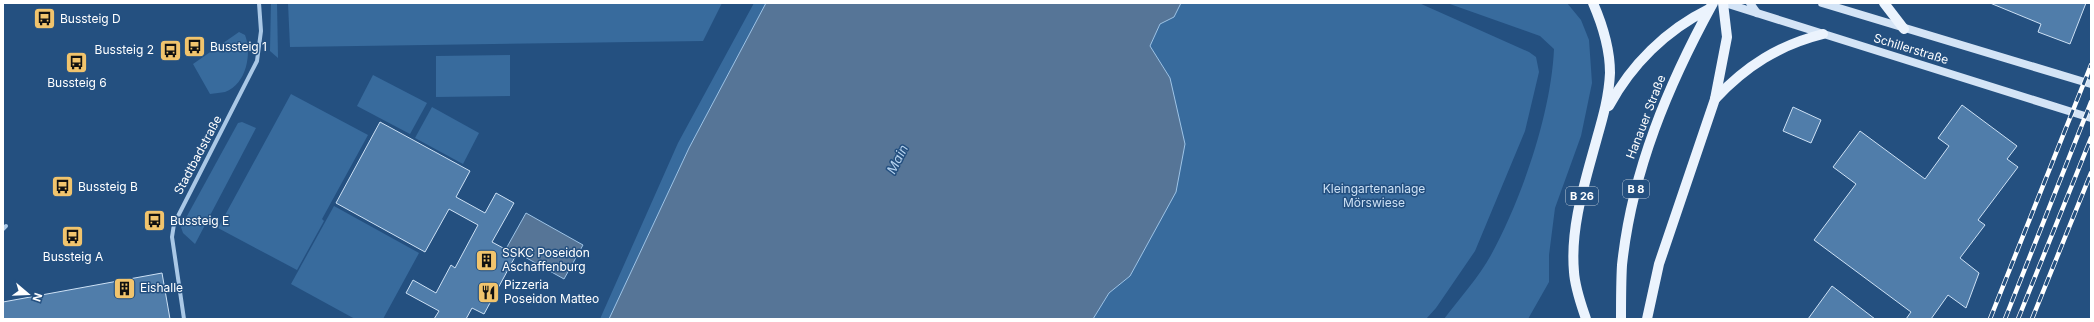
<svg xmlns="http://www.w3.org/2000/svg" width="2094" height="322" viewBox="0 0 2094 322" font-family="Inter,sans-serif">
  <rect width="100%" height="100%" fill="#245080"/>
  <g fill="#386b9d">
    <path d="M271 3H277L278 58 270 51Z"/>
    <path d="M288 3H722L703 41 290 47Z"/>
    <path d="M754 3H766L689 148 609 319H600L678 143Z"/>
    <path d="M1181 3H1419L1529 52 1536 57 1539 72 1525 131 1475 251 1436 308 1426 319H1093L1109 293 1130 275 1170 78 1150 46 1160 24 1174 17Z"/>
    <path d="M1447 3H1567L1581 20 1589 40 1592 83 1581 136 1555 208 1549 255V282L1528 319H1444C1459 299 1479 277 1491 255 1522 198 1551 114 1554 49L1540 36Z"/>
    <path d="M239 32 245 35C252 53 247 84 225 92 221 93 215 93 210 94L193 64Z"/>
    <path d="M510 55V96L436 97V56Z"/>
    <path d="M373 75 427 103 410 134 357 106Z"/>
    <path d="M291 94 368 135 322 219 324 221 297 270 218 228Z"/>
    <path d="M432 107 479 133 463 164 415 138Z"/>
    <path d="M242 122 256 128 195 244 183 233 181 227 238 123Z"/>
    <path d="M334 206 419 253 383 319H355L291 284Z"/>
  </g>
  <g fill="#567597" stroke="#9ec4e7">
    <path d="M766 3H1181L1174 17 1160 24 1150 46 1170 78 1185 144 1176 192 1130 276 1109 293 1093 319H609L689 148Z"/>
    <path d="M526 213 583 245 564 279 507 247Z"/>
  </g>
  <g fill="#507daa" stroke="#cde1f5">
    <path d="M1990 3H2086L2070 44 2038 32 2041 24Z"/>
    <path d="M1962 105 2017 146 2007 159 2018 167 1978 220 1985 225 1960 258 1979 273 1966 308 1948 295 1931 319H1906L1911 312 1814 240 1856 184 1833 167 1860 131 1925 179 1949 146 1938 138Z"/>
    <path d="M1793 107 1821 120 1811 143 1783 131Z"/>
    <path d="M380 122 470 171 456 197 485 213 496 193 514 203 492 242 516 255 484 314 472 308 466 319H434L439 311 406 293 413 280 436 293 451 265 455 268 478 225 449 209 425 252 336 203Z"/>
    <path d="M162 273 170 319H3V302Z"/>
    <path d="M1832 286 1875 319H1808Z"/>
  </g>
  <g fill="none" stroke-linecap="round" stroke-linejoin="round">
    <g stroke="#aac8e6" stroke-width="4">
      <path d="M3 229 6 226"/>
      <path d="M184 319 172 237 174 224 257 61 261 31 259 3"/>
    </g>
    <g stroke="#d4e4f6" stroke-width="8">
      <path d="M1725 3 2091 118"/>
      <path d="M1750 3 1757 13"/>
      <path d="M1822 3 2091 84"/>
    </g>
    <g stroke="#ebf3fd" stroke-width="10">
      <path d="M1884 3 1904 29"/>
      <path d="M1715 99C1746 66 1779 45 1823 34"/>
      <path d="M1609 106C1631 65 1666 30 1709 9"/>
      <path d="M1586 319C1581 304 1575 288 1574 272 1570 227 1585 182 1597 138 1603 117 1609 96 1610 73 1610 48 1603 26 1593 3"/>
      <path d="M1621 319C1621 301 1621 282 1622 265 1632 171 1668 85 1713 3"/>
      <path d="M1647 319 1659 264 1715 99 1727 37 1723 3"/>
    </g>
    <defs>
      <g id="rail">
        <path d="M1990 319 2091 65"/>
        <path d="M2005 319 2091 102"/>
        <path d="M2018 319 2091 138"/>
        <path d="M2032 319 2091 173"/>
      </g>
    </defs>
    <use href="#rail" stroke="#fff" stroke-width="4.5"/>
    <use href="#rail" stroke="#245080" stroke-width="3" stroke-dasharray="9" stroke-linecap="butt"/>
  </g>
  <defs>
    <symbol id="bus-square" viewBox="-11 -11 22 22"><rect x="-9" y="-9" width="18" height="18" rx="4" fill="#f1c46d" stroke="#245080"/><path d="M-5-6H5V4H4V6H2V4H-2V6H-4V4H-5ZM-3.5-4V0h7V-4ZM-3.5 1.2v1.5H-2V1.2ZM2 1.2v1.5H3.5V1.2Z" fill="#111"/></symbol>
    <symbol id="building-square" viewBox="-11 -11 22 22"><rect x="-9" y="-9" width="18" height="18" rx="4" fill="#f1c46d" stroke="#245080"/><path d="M-4-6H4V6H1V3H-1V6H-4ZM-2.5-4.3h1.7v1.8h-1.7ZM.8-4.3h1.7v1.8H.8ZM-2.5-1h1.7V.8h-1.7ZM.8-1h1.7V.8H.8Z" fill="#111"/></symbol>
    <symbol id="restaurant-square" viewBox="-11 -11 22 22"><rect x="-9" y="-9" width="18" height="18" rx="4" fill="#f1c46d" stroke="#245080"/><path d="M-5-6h1v4h1v-4h1v4h1v-4h1v5L-1.5 .5V6h-2V.5L-5-1ZM5-6V6H3V1.5H1.5Q1.5-4 5-6Z" fill="#111"/></symbol>
  </defs>
  <g fill-rule="evenodd">
    <use href="#bus-square" x="32" y="6" width="25" height="25"/>
    <use href="#bus-square" x="182" y="34" width="25" height="25"/>
    <use href="#bus-square" x="158" y="38" width="25" height="25"/>
    <use href="#bus-square" x="64" y="50" width="25" height="25"/>
    <use href="#bus-square" x="50" y="174" width="25" height="25"/>
    <use href="#bus-square" x="142" y="208" width="25" height="25"/>
    <use href="#bus-square" x="60" y="224" width="25" height="25"/>
    <use href="#building-square" x="474" y="248" width="25" height="25"/>
    <use href="#building-square" x="112" y="276" width="25" height="25"/>
    <use href="#restaurant-square" x="476" y="280" width="25" height="25"/>
  </g>
  <g text-anchor="middle" stroke-width="3" stroke-linejoin="round" paint-order="stroke">
    <g fill="#245080" stroke="#bdcad9" stroke-width="1">
      <rect x="1623" y="180" width="26" height="18" rx="3"/>
      <rect x="1566" y="187" width="32" height="18" rx="3"/>
    </g>
    <g font-size="11" font-weight="bold" fill="#fff">
      <text x="1636" y="193">B 8</text>
      <text x="1582" y="200">B 26</text>
    </g>
    <g font-size="12" fill="#fff" stroke="#245080" text-anchor="start">
      <text x="60" y="23">Bussteig D</text>
      <text x="210" y="51">Bussteig 1</text>
      <text x="154" y="54" text-anchor="end">Bussteig 2</text>
      <text x="77" y="87" text-anchor="middle">Bussteig 6</text>
      <text x="78" y="191">Bussteig B</text>
      <text x="170" y="225">Bussteig E</text>
      <text x="502" y="257">SSKC Poseidon<tspan x="502" dy="14">Aschaffenburg</tspan></text>
      <text x="73" y="261" text-anchor="middle">Bussteig A</text>
      <text x="504" y="289">Pizzeria<tspan x="504" dy="14">Poseidon Matteo</tspan></text>
      <text x="140" y="292">Eishalle</text>
    </g>
    <g font-size="12" fill="#fff" stroke="#245080">
      <text transform="translate(1911 49) rotate(17)" y="4">Schillerstraße</text>
      <text transform="translate(1646 117) rotate(-69)" y="4">Hanauer Straße</text>
      <text transform="translate(198 155) rotate(-62)" y="4">Stadtbadstraße</text>
    </g>
    <g font-size="12" fill="#cde1f5" stroke="#245080">
      <text x="1374" y="193">Kleingartenanlage<tspan x="1374" dy="14">Mörswiese</tspan></text>
    </g>
    <g font-size="13" font-style="italic" fill="#b5d2ee" stroke="#245080">
      <text transform="translate(897 159) rotate(-63)" y="5">Main</text>
    </g>
  </g>
  <rect width="2094" height="322" fill="none" stroke="#ffffff" stroke-width="8"/>
  <g transform="translate(28 294) rotate(109)" stroke="#245080" stroke-width="3" paint-order="stroke">
  <path d="M0-3L7 15L0 10L-7 15Z" fill="#ffffff"/>
  <text y="-6" font-size="11" font-weight="bold" text-anchor="middle" fill="#ffffff">N</text>
  </g>
</svg>
